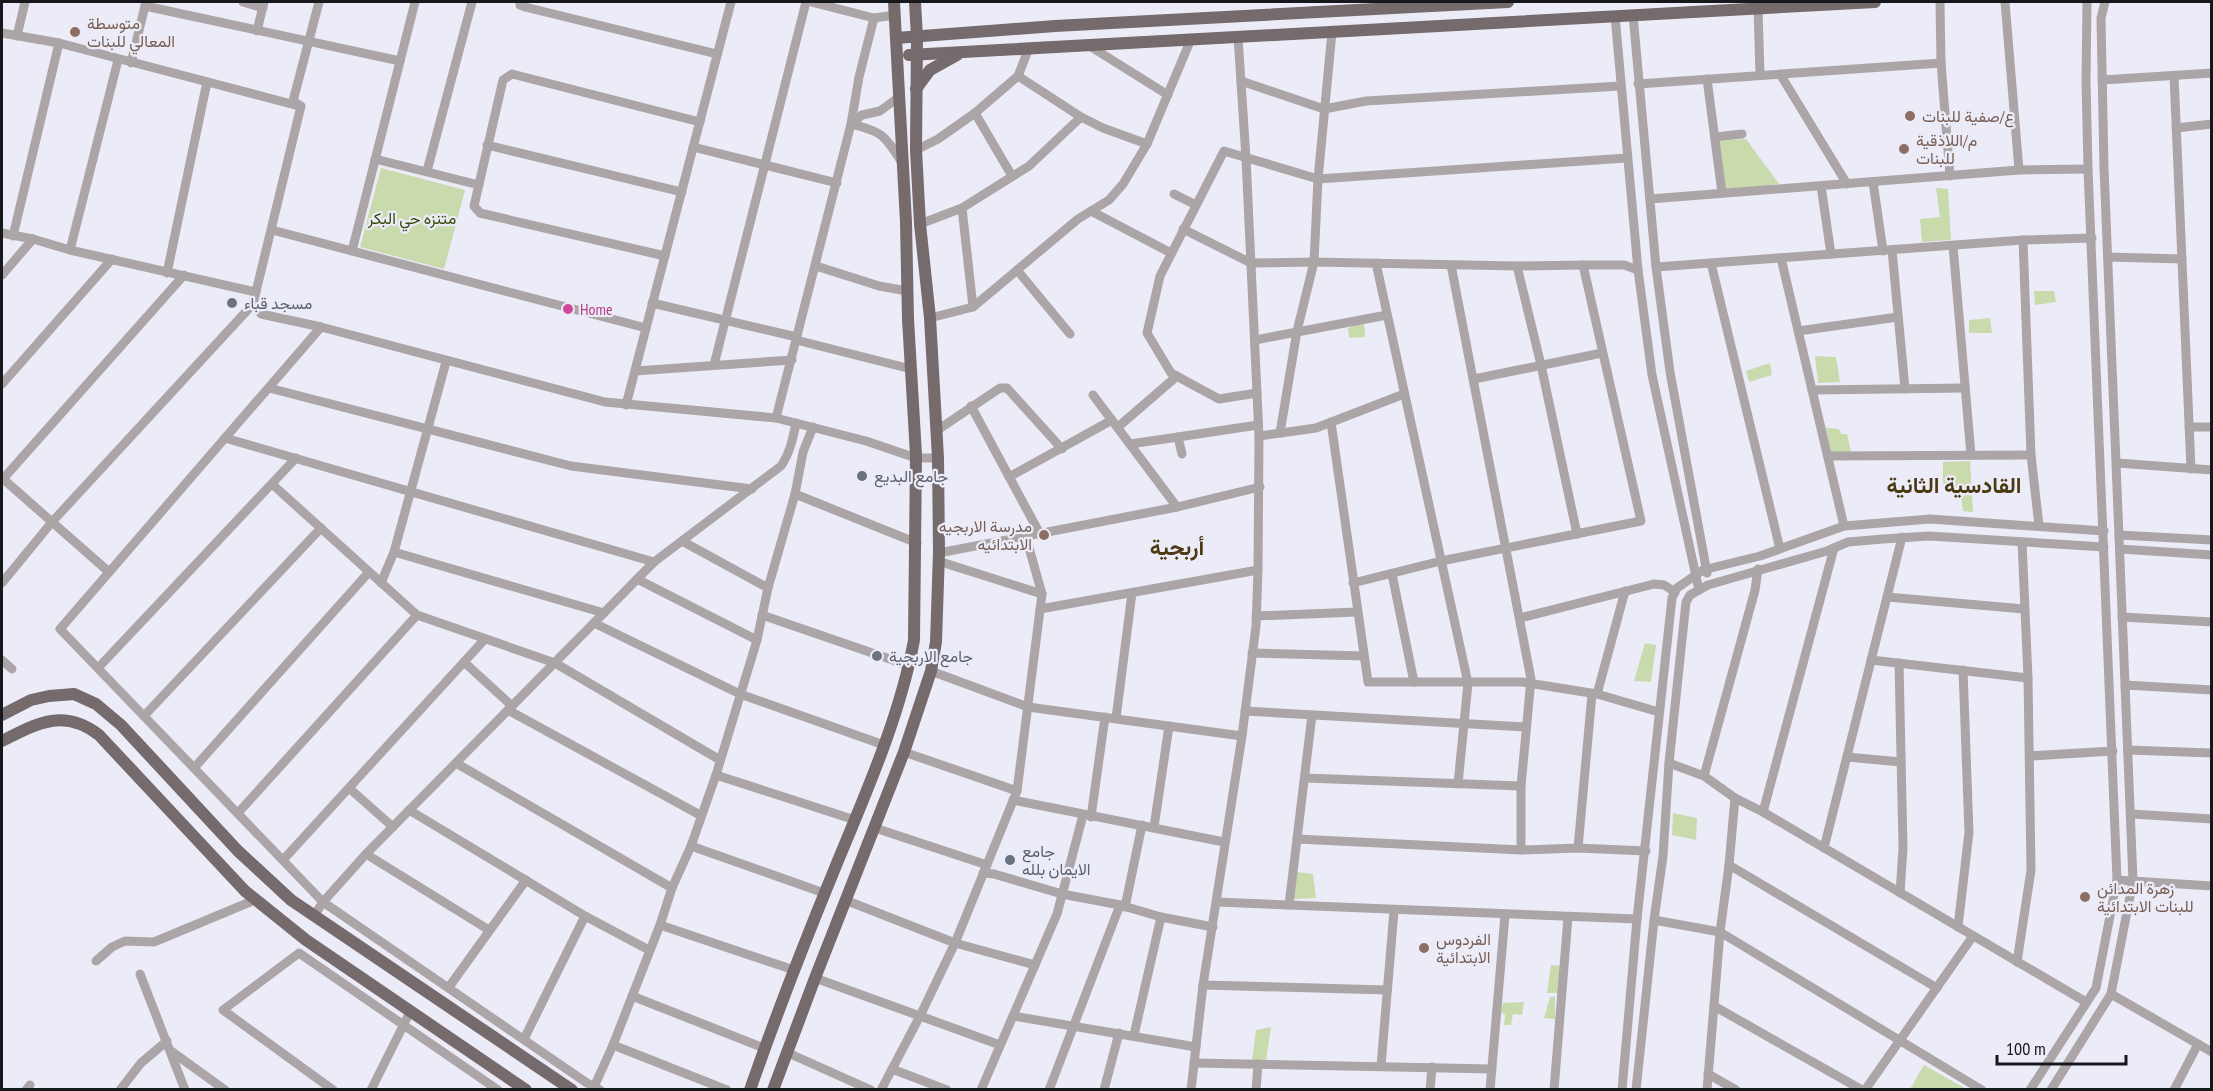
<svg xmlns="http://www.w3.org/2000/svg" width="2213" height="1091" viewBox="0 0 2213 1091" font-family="'PT Sans Narrow',Vazirmatn,sans-serif">
  <rect width="100%" height="100%" fill="#ececf8"/>
  <g fill="#c9daad">
    <path d="M1746 139 1779 184 1724 190 1719 141Z"/>
    <path d="M381 168 465 190 444 269 360 247Z"/>
    <path d="M1936 188 1948 189 1951 240 1922 242 1920 219 1940 217Z"/>
    <path d="M2034 291H2054L2056 302 2035 305Z"/>
    <path d="M1990 318 1992 333H1969V320Z"/>
    <path d="M1364 322 1365 337 1349 338 1348 328Z"/>
    <path d="M1815 356 1836 357 1840 382 1818 383Z"/>
    <path d="M1770 363 1772 375 1749 382 1746 371Z"/>
    <path d="M1826 428 1839 429 1841 434H1847L1851 452H1831Z"/>
    <path d="M1970 461 1973 512 1963 511 1960 491 1943 484V462Z"/>
    <path d="M1645 643 1656 645 1651 682 1634 681Z"/>
    <path d="M1673 813 1697 818 1696 840 1672 835Z"/>
    <path d="M1297 872 1313 874 1316 898 1294 899Z"/>
    <path d="M1551 965 1561 966 1558 993H1547Z"/>
    <path d="M1555 996V1019L1544 1018 1550 997Z"/>
    <path d="M1524 1002 1522 1015 1513 1014 1511 1025H1504L1505 1015 1501 1012 1503 1003Z"/>
    <path d="M1271 1027 1266 1060 1252 1061 1256 1030Z"/>
    <path d="M1924 1065 1966 1089H1910Z"/>
  </g>
  <g fill="none" stroke-linecap="round" stroke-linejoin="round">
    <g stroke="#aca5a7" stroke-width="9">
      <path d="M243 2 263 8"/>
      <path d="M520 2V5L525 7 717 54"/>
      <path d="M811 2 874 18 895 15"/>
      <path d="M1940 2 1941 63 1950 176"/>
      <path d="M2005 2 2019 170"/>
      <path d="M145 6 400 61"/>
      <path d="M1758 8 1760 75"/>
      <path d="M1633 15 1656 267 1670 372 1707 573"/>
      <path d="M1615 16 1638 270 1652 375 1699 590"/>
      <path d="M874 18 859 77 851 124C882 132 884 134 901 161"/>
      <path d="M257 31 264 2"/>
      <path d="M2 33 59 43 299 106"/>
      <path d="M17 36 25 2"/>
      <path d="M1088 45 1168 95"/>
      <path d="M131 63 146 2"/>
      <path d="M1780 74 1847 184"/>
      <path d="M1018 76 1081 117 1103 128 1147 144"/>
      <path d="M2174 76 2191 469"/>
      <path d="M1707 79 1722 193"/>
      <path d="M2102 80 2212 73"/>
      <path d="M1241 81 1324 109 1366 101 1620 86"/>
      <path d="M1638 84 1941 63"/>
      <path d="M975 113 1012 176"/>
      <path d="M2176 128 2212 124"/>
      <path d="M1715 137 1742 134"/>
      <path d="M487 145 682 192"/>
      <path d="M693 147 837 183"/>
      <path d="M916 150 938 139 975 113 1018 76 1029 48"/>
      <path d="M375 159 479 185"/>
      <path d="M427 171 472 2"/>
      <path d="M1873 182 1883 251"/>
      <path d="M1821 186 1831 254"/>
      <path d="M1174 194 1196 205"/>
      <path d="M1650 199 2019 170 2088 169"/>
      <path d="M962 208 973 307"/>
      <path d="M1091 211 1171 253"/>
      <path d="M920 224 962 208 1029 166 1081 117"/>
      <path d="M1183 229 1251 263 1314 262 1517 266 1583 265H1624L1638 270"/>
      <path d="M272 230 646 328"/>
      <path d="M2 233 33 239 70 250 256 292"/>
      <path d="M13 236 59 43"/>
      <path d="M2023 240 2031 455 2039 526"/>
      <path d="M1953 246 1971 455"/>
      <path d="M70 250 118 60"/>
      <path d="M1892 250 1905 389"/>
      <path d="M352 251 415 2"/>
      <path d="M665 256 480 213 474 206 503 80 512 74 700 122"/>
      <path d="M2108 257 2182 259"/>
      <path d="M1781 258 1844 526"/>
      <path d="M1376 263 1468 683 1458 784"/>
      <path d="M1711 263 1780 549"/>
      <path d="M1451 265 1531 679 1521 786V850"/>
      <path d="M816 266 879 286 907 291"/>
      <path d="M1517 266 1541 365 1577 534"/>
      <path d="M1656 267 2023 240 2092 238"/>
      <path d="M1017 270 1070 334"/>
      <path d="M167 273 207 82"/>
      <path d="M2 275 33 239"/>
      <path d="M652 303 797 337"/>
      <path d="M253 304 261 314 321 327 605 402 776 418 866 441 916 458H938"/>
      <path d="M930 318 973 307 1078 219 1109 200 1123 184 1147 144 1191 39"/>
      <path d="M321 327 60 629 323 902 587 1083 600 1090"/>
      <path d="M1798 331 1898 317"/>
      <path d="M796 340 911 369"/>
      <path d="M1255 340 1387 315"/>
      <path d="M714 365 806 2"/>
      <path d="M635 371 792 360"/>
      <path d="M1474 379 1602 353"/>
      <path d="M2 384 112 259"/>
      <path d="M269 388 571 466 752 489"/>
      <path d="M1812 390 1965 388"/>
      <path d="M1257 393 1219 399 1171 373 1147 333 1160 276 1224 151 1318 179 1627 158"/>
      <path d="M1093 395 1177 507"/>
      <path d="M626 405 731 2"/>
      <path d="M971 406 1040 534"/>
      <path d="M776 418 851 124 862 115 880 111 899 97"/>
      <path d="M1331 422 1368 682H1522L1597 694 1659 712"/>
      <path d="M1118 427 1177 376"/>
      <path d="M2189 427H2212"/>
      <path d="M936 431 1000 388H1007L1062 449"/>
      <path d="M1280 433 1297 331 1314 262 1318 179 1332 32"/>
      <path d="M1259 436 1316 428 1404 394"/>
      <path d="M225 438 654 562"/>
      <path d="M1130 444 1178 437"/>
      <path d="M1182 454 1178 437 1258 425"/>
      <path d="M1828 456 2031 455"/>
      <path d="M2117 463 2212 470"/>
      <path d="M1009 477 1112 420"/>
      <path d="M2 478 109 572"/>
      <path d="M3 479 184 275"/>
      <path d="M272 484 417 615 555 663 720 760"/>
      <path d="M795 494 917 543"/>
      <path d="M2119 535 2212 540"/>
      <path d="M682 541 768 588"/>
      <path d="M2120 549 2212 555"/>
      <path d="M394 552 604 613"/>
      <path d="M939 553 1177 507 1260 487"/>
      <path d="M938 561 1042 594"/>
      <path d="M1392 574 1414 682"/>
      <path d="M637 579 757 640"/>
      <path d="M2 583 52 522 253 304 301 106 293 101 319 2"/>
      <path d="M381 583 394 552 446 362"/>
      <path d="M1353 583 1441 561 1641 521 1583 265"/>
      <path d="M1887 597 2024 609"/>
      <path d="M1040 609 1258 570"/>
      <path d="M762 615 910 666"/>
      <path d="M1256 616 1357 612"/>
      <path d="M2122 617 2212 622"/>
      <path d="M1520 618 1654 584 1664 585 1675 592"/>
      <path d="M594 623 740 694 884 745"/>
      <path d="M1252 653 1364 656"/>
      <path d="M2 660 12 669"/>
      <path d="M1871 660 2028 678"/>
      <path d="M464 662 512 706"/>
      <path d="M1899 663 1903 848 1900 893"/>
      <path d="M98 668 296 458"/>
      <path d="M931 671 1028 707 1242 736"/>
      <path d="M2125 685 2212 690"/>
      <path d="M1597 694 1625 591"/>
      <path d="M508 710 700 815"/>
      <path d="M1245 711 1525 727"/>
      <path d="M144 716 321 528"/>
      <path d="M1116 718 1132 593"/>
      <path d="M2128 750 2212 753"/>
      <path d="M904 752 1017 791"/>
      <path d="M2030 756 2113 751"/>
      <path d="M1847 757 1901 762"/>
      <path d="M456 763 672 888"/>
      <path d="M1669 763 1704 776 1735 798 1763 812 2086 1002"/>
      <path d="M194 768 369 572"/>
      <path d="M716 775 855 820"/>
      <path d="M1704 776 1755 590 1758 569"/>
      <path d="M1305 778 1521 786"/>
      <path d="M349 788 393 827"/>
      <path d="M1013 800 1224 842"/>
      <path d="M409 810 585 916 649 950"/>
      <path d="M1763 812 1834 548"/>
      <path d="M238 813 417 615"/>
      <path d="M2131 814 2212 819"/>
      <path d="M1091 817 1105 717"/>
      <path d="M1154 827 1169 726"/>
      <path d="M875 828 987 865"/>
      <path d="M1297 839 1521 850 1578 848 1646 851"/>
      <path d="M691 846 824 893"/>
      <path d="M1578 848 1592 694"/>
      <path d="M1824 848 1902 537"/>
      <path d="M366 854 489 930"/>
      <path d="M283 860 485 639"/>
      <path d="M1729 865 1937 988"/>
      <path d="M983 873 994 874 1062 894 1120 905 1161 917 1213 927"/>
      <path d="M2117 880 2212 886"/>
      <path d="M845 900 955 943 1035 965"/>
      <path d="M1217 902 1637 919"/>
      <path d="M1289 905 1312 715"/>
      <path d="M1125 907 1142 825"/>
      <path d="M314 916 323 902 366 854 654 562 781 466C790 453 793 438 796 423"/>
      <path d="M1654 920 1720 932 1982 1090"/>
      <path d="M660 925 794 970"/>
      <path d="M1958 927 1969 832 1963 670"/>
      <path d="M96 961 112 947 125 941 154 942 250 902"/>
      <path d="M2017 962 2031 870 2028 678 2022 542"/>
      <path d="M140 974 185 1090"/>
      <path d="M815 978 1000 1045"/>
      <path d="M1203 985 1387 990"/>
      <path d="M449 987 526 880"/>
      <path d="M2111 994 2212 1052"/>
      <path d="M632 996 764 1048"/>
      <path d="M1714 1006 1862 1090"/>
      <path d="M1013 1016 1196 1047"/>
      <path d="M1134 1035 1161 917"/>
      <path d="M524 1039 585 916"/>
      <path d="M613 1045 727 1090"/>
      <path d="M171 1051 225 1090"/>
      <path d="M786 1052 871 1090"/>
      <path d="M1194 1063 1492 1069"/>
      <path d="M1381 1066 1394 911"/>
      <path d="M892 1069 947 1090"/>
      <path d="M1708 1074 1736 1090"/>
      <path d="M594 1087 613 1045 660 925 672 888 691 846 716 775 757 640 768 588 795 494 803 452 813 427"/>
      <path d="M26 1090 30 1085"/>
      <path d="M120 1090 141 1063 167 1041"/>
      <path d="M333 1090 223 1010 299 953 498 1090"/>
      <path d="M371 1090 410 1012"/>
      <path d="M881 1090 920 1016 955 943 1017 791 1042 594 1026 537"/>
      <path d="M981 1090 1057 914 1083 815"/>
      <path d="M1049 1090 1120 905"/>
      <path d="M1104 1090 1119 1033"/>
      <path d="M1191 1090 1203 985 1242 736 1256 626 1258 570 1259 436 1246 158 1238 37"/>
      <path d="M1256 1090 1258 1064"/>
      <path d="M1430 1090 1432 1067"/>
      <path d="M1490 1090 1505 915"/>
      <path d="M1554 1090 1568 917"/>
      <path d="M1622 1090 1637 919 1672 598 1677 588 1703 570 1760 556 1844 526 1930 519 2104 531"/>
      <path d="M1636 1090 1654 920 1663 856 1669 763 1686 602 1690 595 1708 585 1827 551 1848 542 1883 539 1929 536 2104 547"/>
      <path d="M1707 1090 1720 932 1729 865 1735 798"/>
      <path d="M1865 1090 1973 936"/>
      <path d="M2030 1090 2096 988 2117 880 2088 169 2086 81 2087 2"/>
      <path d="M2051 1090 2111 994 2133 881 2104 168 2101 18 2105 2"/>
      <path d="M2174 1090 2198 1044"/>
    </g>
    <g stroke="#756a6c" stroke-width="12">
      <path d="M896 38 1055 26 1508 2"/>
      <path d="M909 55 1875 2"/>
      <path d="M916 89 930 70 957 55"/>
      <path d="M2 715 31 700 49 696 74 694 96 704 121 725 238 851 291 900 572 1090"/>
      <path d="M2 741C37 723 64 708 99 735L245 891 306 940 526 1090"/>
      <path d="M750 1090C776 1015 805 941 835 868 865 795 900 717 914 640L916 455 908 319 906 222 894 2"/>
      <path d="M773 1090 815 978 904 752 931 671 936 642 939 552 938 458 930 318 920 224 916 150 917 37 915 2"/>
    </g>
  </g>
  <g fill="#8d6e63" stroke="#ececf8" stroke-width="2">
    <circle cx="75" cy="32" r="6"/>
    <circle cx="1910" cy="116" r="6"/>
    <circle cx="1904" cy="149" r="6"/>
    <circle cx="1044" cy="535" r="6"/>
    <circle cx="2085" cy="897" r="6"/>
    <circle cx="1424" cy="948" r="6"/>
  </g>
  <g fill="#6b7280" stroke="#ececf8" stroke-width="2">
    <circle cx="232" cy="303" r="6"/>
    <circle cx="862" cy="476" r="6"/>
    <circle cx="877" cy="656" r="6"/>
    <circle cx="1010" cy="860" r="6"/>
  </g>
  <circle fill="#d1479c" stroke="#ececf8" stroke-width="2" cx="568" cy="309" r="6"/>
  <g text-anchor="middle" stroke-width="4.5" stroke-linejoin="round" paint-order="stroke">
    <g font-size="16" fill="#785e54" stroke="#ececf8" text-anchor="start">
      <text x="87" y="29">متوسطة<tspan x="87" dy="18">المعالي للبنات</tspan></text>
      <text x="1922" y="122">ع/صفية للبنات</text>
      <text x="1916" y="146">م/اللاذقية<tspan x="1916" dy="18">للبنات</tspan></text>
      <text x="1032" y="532" text-anchor="end">مدرسة الاربجيه<tspan x="1032" dy="18">الابتدائيه</tspan></text>
      <text x="2097" y="894">زهرة المدائن<tspan x="2097" dy="18">للبنات الابتدائية</tspan></text>
      <text x="1436" y="945">الفردوس<tspan x="1436" dy="18">الابتدائية</tspan></text>
    </g>
    <g font-size="16" fill="#374907" stroke="#ececf8">
      <text x="412" y="224">متنزه حي البكر</text>
    </g>
    <g font-size="16" fill="#5b616d" stroke="#ececf8" text-anchor="start">
      <text x="244" y="309">مسجد قباء</text>
      <text x="874" y="482">جامع البديع</text>
      <text x="889" y="662">جامع الاربجية</text>
      <text x="1022" y="857">جامع<tspan x="1022" dy="18">الايمان بلله</tspan></text>
    </g>
    <g font-size="16" fill="#b23c85" stroke="#ececf8" text-anchor="start">
      <text x="580" y="315">Home</text>
    </g>
    <g font-size="22" font-weight="bold" fill="#4a3912" stroke="#ececf8">
      <text x="1954" y="493">القادسية الثانية</text>
      <text x="1177" y="555">أربجية</text>
    </g>
  </g>
  <rect width="2213" height="1091" fill="none" stroke="#17181c" stroke-width="6"/>
  <path d="M1997 1055v9h129v-9" fill="none" stroke="#17181c" stroke-width="3"/>
  <text x="2006" y="1055" font-size="18" fill="#17181c" stroke="#ececf8" stroke-width="4.5" paint-order="stroke">100 m</text>
</svg>
